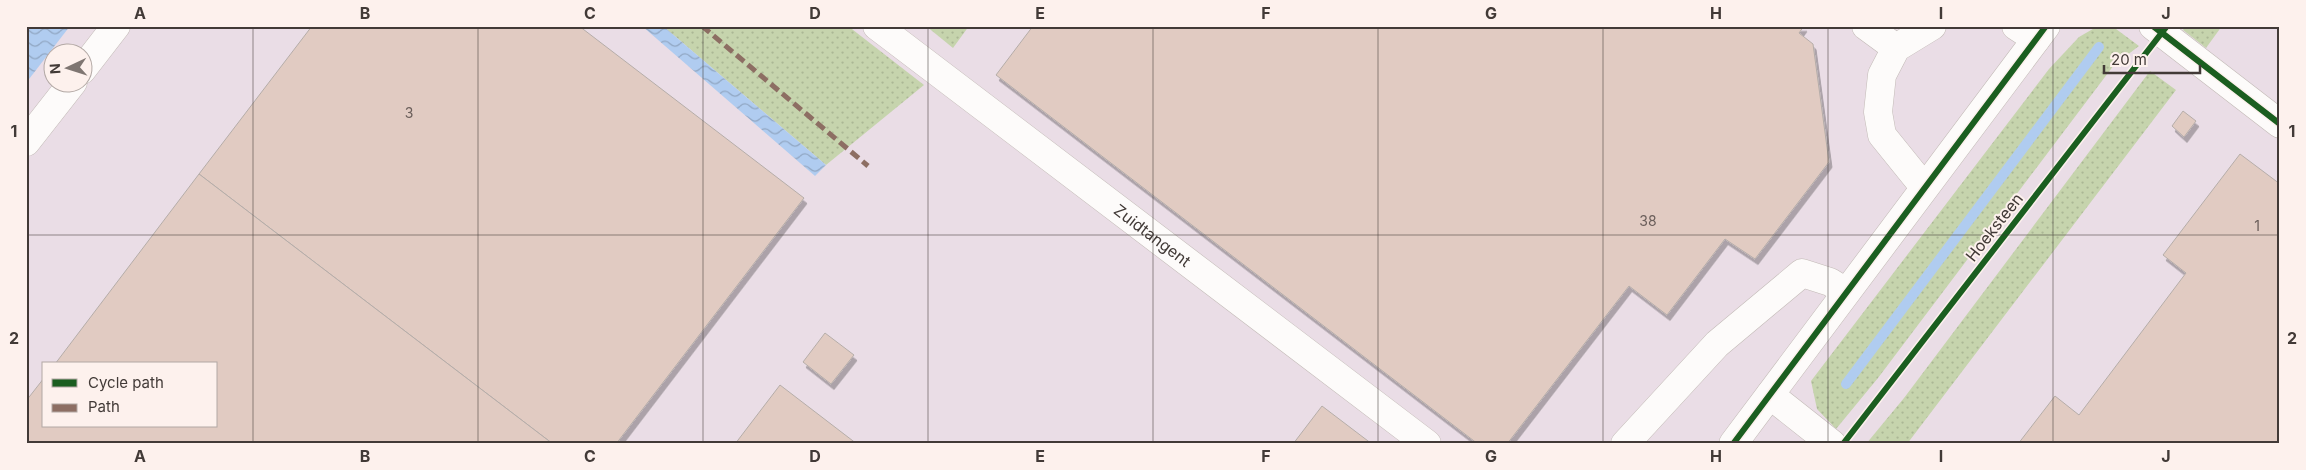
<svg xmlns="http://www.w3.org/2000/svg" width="2306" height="470" viewBox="0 0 2306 470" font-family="Inter,sans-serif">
  <defs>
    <pattern id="grass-dots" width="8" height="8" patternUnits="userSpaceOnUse" patternTransform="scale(1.25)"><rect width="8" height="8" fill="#c6d4ad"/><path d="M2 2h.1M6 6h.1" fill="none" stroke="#abb795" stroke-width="1.8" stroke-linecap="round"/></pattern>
    <pattern id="water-waves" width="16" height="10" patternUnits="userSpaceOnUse" patternTransform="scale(1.25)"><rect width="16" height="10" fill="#b0ccf0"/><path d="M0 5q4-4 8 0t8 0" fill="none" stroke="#91a7c3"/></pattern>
    <filter id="shadow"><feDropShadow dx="3" dy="5.5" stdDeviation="0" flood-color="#0004"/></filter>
  </defs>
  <rect width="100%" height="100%" fill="#f0e5e0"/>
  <path fill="#eadde6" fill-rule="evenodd" d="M26 26H2280V444H26ZM52 52H82V82H52ZM44 364H216V426H44Z"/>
  <g fill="url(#grass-dots)">
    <path d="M663 26H848L924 85 826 165Z"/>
    <path d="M926 26H969L953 48Z"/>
    <path d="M2098 26H2112L2139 46 2114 65 1878 378 1836 429 1817 409 1811 381 2049 69 2079 37Z"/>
    <path d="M2186 26H2222L2206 48 2183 30Z"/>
    <path d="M2150 71 2176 90 1907 444H1866L1904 398Z"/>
  </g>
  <g fill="url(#water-waves)">
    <path d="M26 26H70L26 83Z"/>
    <path d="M642 26H663L826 165 815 176Z"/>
  </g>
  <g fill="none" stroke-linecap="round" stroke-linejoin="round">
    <path stroke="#b0ccf0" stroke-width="10" d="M1846 384 2099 47"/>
  </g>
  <g fill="#e1cbc2" stroke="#b5ada9" filter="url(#shadow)">
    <path d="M312 26H579L804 198 616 444H553L199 174Z"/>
    <path d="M1033 26H1804L1799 33 1813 44 1829 162 1755 259 1725 239 1667 315 1629 286 1507 444H1478L996 75Z"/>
    <path d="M2183 111 2196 121 2184 137 2172 126Z"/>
    <path d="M2240 154 2280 184V444H2018L2055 396 2079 415 2186 273 2163 255Z"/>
    <path d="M199 174 553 444H26V401L44 378V426H216V364H55Z"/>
    <path d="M825 333 854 355 831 384 803 362Z"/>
    <path d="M780 385 857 444H735Z"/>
    <path d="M1322 406 1372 444H1293Z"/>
  </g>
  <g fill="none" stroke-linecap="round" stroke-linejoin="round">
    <defs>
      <g id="minor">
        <path id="s1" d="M877 26 1427 444"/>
        <path d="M1866 26 1896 48"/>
        <path d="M2016 26 2036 39"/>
        <path d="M2153 26 2280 124"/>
        <path d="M82 70 116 26"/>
        <path d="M26 142 73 82"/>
        <path d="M1924 187 1882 135 1878 112 1882 75 1896 48 1932 26"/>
        <path d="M1770 395 1832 444"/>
        <path d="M1625 444 1717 344 1802 273 1830 282 1846 292"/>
        <path d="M1733 444 2046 26"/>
      </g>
    </defs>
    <use href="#minor" stroke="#c2bab6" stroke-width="29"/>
    <use href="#minor" stroke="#fdfbfa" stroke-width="28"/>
    <path stroke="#8d6e63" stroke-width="5" stroke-dasharray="10 5" stroke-linecap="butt" d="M702 26 868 166"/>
    <defs>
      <g id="cycleway">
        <path d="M2153 26 2280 124"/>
        <path d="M1733 444 2046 26"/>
        <path d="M1843 444 2167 26"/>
      </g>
    </defs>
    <use href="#cycleway" stroke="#fdf1ed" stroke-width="9"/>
    <use href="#cycleway" stroke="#1b5e20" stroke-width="6"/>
  </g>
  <path fill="none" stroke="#423a37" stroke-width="1" stroke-opacity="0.55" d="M253 26V444M478 26V444M703 26V444M928 26V444M1153 26V444M1378 26V444M1603 26V444M1828 26V444M2053 26V444M26 235H2280"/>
  <g text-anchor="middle" stroke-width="4" stroke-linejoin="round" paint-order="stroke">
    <g font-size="14" fill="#6a5e5a">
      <text x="409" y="118">3</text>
      <text x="1648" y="226">38</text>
      <text x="2257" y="231">1</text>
    </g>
    <g font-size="16" fill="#423a37" stroke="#fdf1ed">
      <text transform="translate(1994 227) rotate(-52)" y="6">Hoeksteen</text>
      <text dy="6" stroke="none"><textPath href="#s1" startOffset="346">Zuidtangent</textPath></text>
    </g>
  </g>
  <rect width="2306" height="470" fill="none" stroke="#fdf1ed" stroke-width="55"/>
  <rect x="42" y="362" width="175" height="65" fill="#fdf1ed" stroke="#b2a8a4"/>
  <rect x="52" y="379" width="25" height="8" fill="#1b5e20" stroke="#b2a8a4"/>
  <text x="88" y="388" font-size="15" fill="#423a37">Cycle path</text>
  <rect x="52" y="404" width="25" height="8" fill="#8d6e63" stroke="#b2a8a4"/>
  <text x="88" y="412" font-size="15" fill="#423a37">Path</text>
  <g transform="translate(68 68) rotate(266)"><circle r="24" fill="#fdf1ed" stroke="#b2a8a4"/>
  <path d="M0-4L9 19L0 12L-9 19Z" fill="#7f7672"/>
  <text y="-8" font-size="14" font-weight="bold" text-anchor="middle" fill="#423a37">N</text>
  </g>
  <path d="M2104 65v8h96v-8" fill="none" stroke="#423a37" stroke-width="2.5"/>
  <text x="2111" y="65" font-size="15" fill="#423a37" stroke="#fdf1ed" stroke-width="4" paint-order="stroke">20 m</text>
  <rect x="28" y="28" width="2250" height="414" fill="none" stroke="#423a37" stroke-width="2"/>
  <g font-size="16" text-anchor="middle" font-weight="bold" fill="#423a37">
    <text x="140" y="19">A</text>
    <text x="365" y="19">B</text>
    <text x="590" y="19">C</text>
    <text x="815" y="19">D</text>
    <text x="1040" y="19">E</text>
    <text x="1266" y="19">F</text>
    <text x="1491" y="19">G</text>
    <text x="1716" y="19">H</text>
    <text x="1941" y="19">I</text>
    <text x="2166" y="19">J</text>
    <text x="14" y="137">1</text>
    <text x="2292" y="137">1</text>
    <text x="14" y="344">2</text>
    <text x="2292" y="344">2</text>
    <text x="140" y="462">A</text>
    <text x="365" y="462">B</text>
    <text x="590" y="462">C</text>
    <text x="815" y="462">D</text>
    <text x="1040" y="462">E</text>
    <text x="1266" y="462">F</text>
    <text x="1491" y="462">G</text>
    <text x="1716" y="462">H</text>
    <text x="1941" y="462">I</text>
    <text x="2166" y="462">J</text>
  </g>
</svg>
